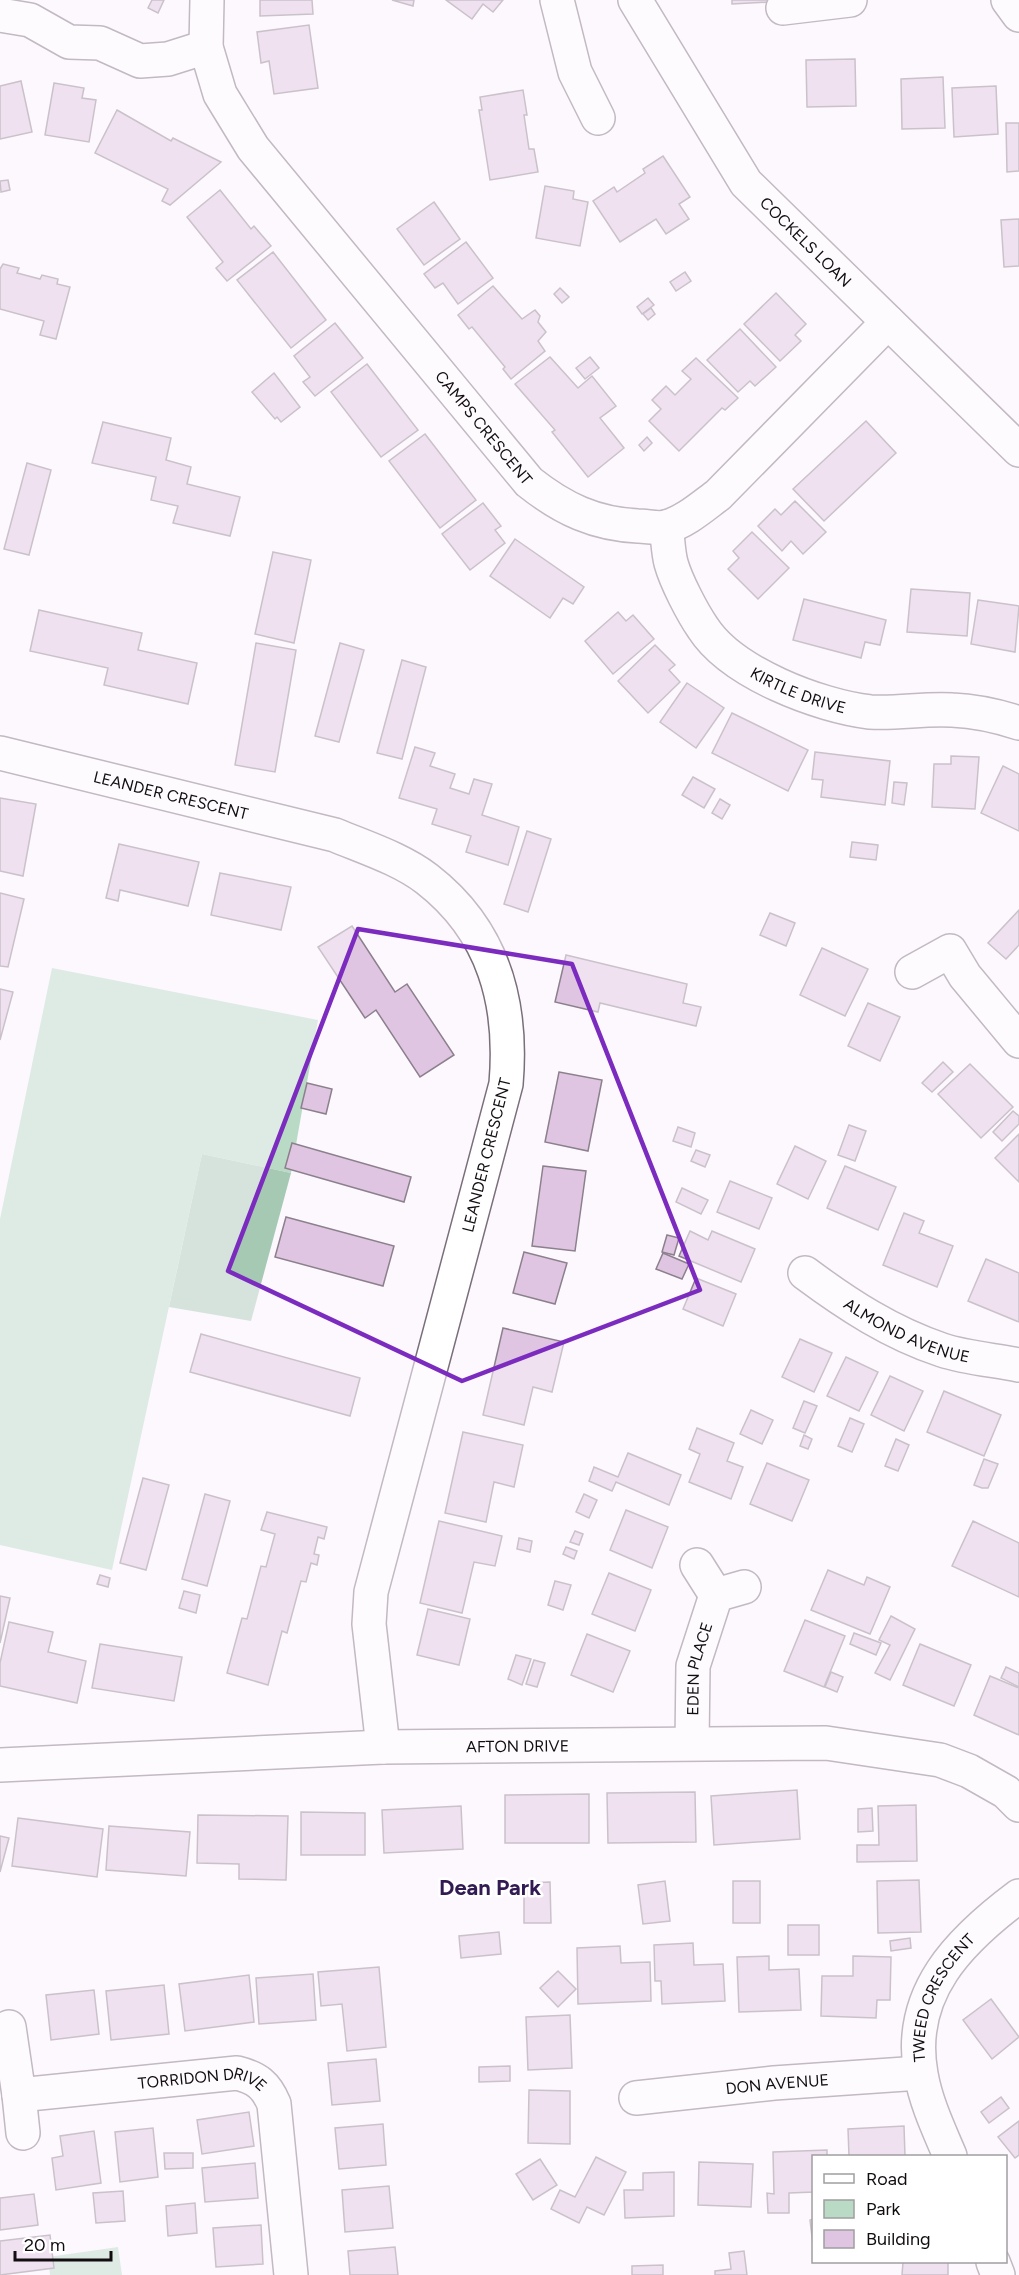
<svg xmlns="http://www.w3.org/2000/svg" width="1019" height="2275" viewBox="0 0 1019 2275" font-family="Figtree,sans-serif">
  <rect width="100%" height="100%" fill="#fdf8fe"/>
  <g fill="#b9dbc6">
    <path d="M52 968 318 1020 291 1173 202 1154 112 1570 0 1545V1219Z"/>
    <path d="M118 2247 122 2275H50L48 2257Z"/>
  </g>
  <path fill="#a6c9b3" d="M202 1154 291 1173 251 1321 169 1307Z"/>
  <g fill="#dfc5e1" stroke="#8c808d" stroke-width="1.5">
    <path d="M152 0H164L158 13 148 8Z"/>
    <path d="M260 0H312L313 14 260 16Z"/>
    <path d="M392 0H414L413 6Z"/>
    <path d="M446 0H503L493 12 483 4 472 19Z"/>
    <path d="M732 0H769V2L732 4Z"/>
    <path d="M309 25 318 88 274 94 269 61 261 63 257 32Z"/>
    <path d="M855 59 856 106 807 107 806 60Z"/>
    <path d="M943 77 945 128 902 129 901 79Z"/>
    <path d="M21 81 32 132 0 139V86Z"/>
    <path d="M54 83 84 88 82 98 96 100 89 142 45 135Z"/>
    <path d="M996 86 998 134 954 137 952 88Z"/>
    <path d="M523 90 527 115H524L529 149H534L538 172 490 180 479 110H482L480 97Z"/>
    <path d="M117 110 171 141 173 138 221 162 170 205 162 201 168 189 95 153Z"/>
    <path d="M1006 123H1019V171L1007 172Z"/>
    <path d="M663 156 690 197 679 204 689 219 666 234 656 219 620 242 593 201 614 187 617 192 645 173 643 169Z"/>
    <path d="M8 180 10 190 1 192 0 181Z"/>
    <path d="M545 186 574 191 573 199 588 202 580 246 536 238Z"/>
    <path d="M220 190 251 229 254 226 271 246 227 281 216 268 223 262 187 217Z"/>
    <path d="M434 202 460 239 424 265 397 229Z"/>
    <path d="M1019 219V266L1004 267 1001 220Z"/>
    <path d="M466 242 493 278 458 304 443 283 435 288 424 274Z"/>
    <path d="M273 252 326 320 291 348 237 280Z"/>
    <path d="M3 264 19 268 17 273 40 279 42 275 58 279 57 284 70 287 56 339 40 335 44 321 0 309V269Z"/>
    <path d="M685 272 691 281 676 291 670 282Z"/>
    <path d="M493 286 522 319 535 310 540 316 538 322 546 332 538 341 545 351 511 379 503 369 505 367 472 327 469 329 458 315Z"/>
    <path d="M560 288 569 297 562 303 554 294Z"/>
    <path d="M776 293 806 324 795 335 801 341 780 361 744 324Z"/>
    <path d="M648 298 654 305 642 314 637 307Z"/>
    <path d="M651 308 655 314 648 320 643 314Z"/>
    <path d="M335 323 363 358 315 396 303 382 310 377 294 356Z"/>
    <path d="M740 329 776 367 755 386 750 381 738 392 707 360Z"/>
    <path d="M550 357 578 388 592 376 616 406 600 418 624 448 588 477 552 432 555 430 515 384Z"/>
    <path d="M590 357 599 368 585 379 576 368Z"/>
    <path d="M696 358 738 398 725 410 722 408 679 451 649 421 661 409 652 400 666 386 675 395 691 379 682 371Z"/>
    <path d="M367 364 418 430 381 457 331 392Z"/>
    <path d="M274 373 300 407 281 422 277 417 275 419 252 392Z"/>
    <path d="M866 421 896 453 824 521 793 489Z"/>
    <path d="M103 422 171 438 166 460 191 467 187 484 240 497 230 536 173 523 178 506 151 500 156 477 92 463Z"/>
    <path d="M425 434 476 500 440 528 389 461Z"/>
    <path d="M647 437 652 443 644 451 639 445Z"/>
    <path d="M27 463 51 470 29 555 4 549Z"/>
    <path d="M795 501 826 532 803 554 791 541 782 551 758 526 775 509 781 515Z"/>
    <path d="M483 503 501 526 495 530 505 543 470 570 442 534Z"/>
    <path d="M752 532 789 568 758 599 728 569 739 558 733 551Z"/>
    <path d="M515 539 584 587 573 604 563 598 550 618 490 576Z"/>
    <path d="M273 552 311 560 294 643 255 634Z"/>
    <path d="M911 589 970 593 967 636 907 632Z"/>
    <path d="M804 599 886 620 880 645 865 642 861 658 793 640Z"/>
    <path d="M978 600 1019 606 1015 652 971 644Z"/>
    <path d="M39 610 142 633 138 650 197 663 188 704 104 685 108 668 30 651Z"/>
    <path d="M618 612 626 621 633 615 654 639 613 674 585 641Z"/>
    <path d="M256 643 296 650 275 772 235 765Z"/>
    <path d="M340 643 364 650 339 742 315 736Z"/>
    <path d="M655 645 675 665 669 670 680 682 648 713 618 681Z"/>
    <path d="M402 660 426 667 402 759 377 753Z"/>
    <path d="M687 683 724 708 696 748 660 722Z"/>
    <path d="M732 713 808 750 788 791 712 753Z"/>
    <path d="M415 747 435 753 430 766 455 774 450 788 469 794 474 779 492 784 482 815 519 827 508 865 466 852 471 836 432 824 437 809 399 798Z"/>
    <path d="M815 752 890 761 885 805 821 797 823 780 812 779Z"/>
    <path d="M951 756 979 757 975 809 932 807 934 764H951Z"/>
    <path d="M1003 766 1019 774V831L981 813Z"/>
    <path d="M693 777 715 789 704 808 682 795Z"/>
    <path d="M894 782 907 783 904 805 892 803Z"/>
    <path d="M0 798 36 804 23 876 0 871Z"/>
    <path d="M720 799 730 805 722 819 712 813Z"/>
    <path d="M527 831 551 839 528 912 504 904Z"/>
    <path d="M852 842 878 845 876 860 850 857Z"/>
    <path d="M119 844 199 862 188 906 120 890 118 901 106 898Z"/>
    <path d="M220 873 291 887 281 930 211 915Z"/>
    <path d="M0 893 24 899 8 967 0 966Z"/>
    <path d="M1019 910V945L1006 959 988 943Z"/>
    <path d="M770 913 795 923 786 946 760 935Z"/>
    <path d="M352 926 395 992 407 984 454 1055 420 1077 376 1010 365 1018 318 947Z"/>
    <path d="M822 948 868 969 845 1016 800 995Z"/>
    <path d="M566 955 687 984 683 1003 701 1007 696 1026 600 1003 598 1012 555 1002Z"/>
    <path d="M0 989 13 992 0 1040Z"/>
    <path d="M868 1003 900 1017 880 1061 848 1046Z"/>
    <path d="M943 1062 953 1072 932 1092 922 1083Z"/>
    <path d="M970 1064 1013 1107 981 1138 938 1094Z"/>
    <path d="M559 1072 602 1080 588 1151 545 1142Z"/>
    <path d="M307 1083 332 1089 326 1114 301 1108Z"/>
    <path d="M1013 1111 1019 1116V1124L1002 1141 993 1132Z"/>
    <path d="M849 1125 866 1131 855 1161 838 1155Z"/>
    <path d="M678 1127 695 1133 691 1147 673 1141Z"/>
    <path d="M1019 1134V1182L995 1158Z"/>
    <path d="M292 1143 411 1177 404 1202 285 1168Z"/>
    <path d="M795 1146 826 1161 808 1199 777 1184Z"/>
    <path d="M696 1150 710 1155 705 1167 691 1161Z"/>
    <path d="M543 1166 586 1171 575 1251 532 1246Z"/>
    <path d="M845 1166 896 1187 878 1230 827 1208Z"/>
    <path d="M730 1181 772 1198 759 1229 717 1212Z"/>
    <path d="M682 1188 708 1200 701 1214 676 1202Z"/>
    <path d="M904 1213 924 1221 919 1233 953 1246 937 1287 883 1265Z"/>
    <path d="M286 1217 394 1246 383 1286 275 1257Z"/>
    <path d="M690 1231 708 1240 712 1231 755 1249 741 1282 679 1256Z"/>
    <path d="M667 1235 679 1238 674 1255 662 1252Z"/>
    <path d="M524 1252 567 1263 555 1304 513 1293Z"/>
    <path d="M663 1253 689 1264 682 1279 656 1269Z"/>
    <path d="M986 1259 1019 1273V1322L968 1301Z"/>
    <path d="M696 1278 736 1294 723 1326 683 1309Z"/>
    <path d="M503 1328 564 1342 552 1392 533 1387 524 1425 483 1415Z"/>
    <path d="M201 1334 360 1378 350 1416 190 1372Z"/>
    <path d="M800 1339 832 1353 814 1392 782 1377Z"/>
    <path d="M846 1357 878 1372 859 1411 827 1396Z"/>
    <path d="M890 1376 923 1391 904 1431 871 1415Z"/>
    <path d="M944 1391 1001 1415 984 1456 927 1432Z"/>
    <path d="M804 1401 817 1406 805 1433 793 1428Z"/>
    <path d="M751 1410 773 1420 762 1444 740 1434Z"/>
    <path d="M850 1418 864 1424 852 1452 838 1446Z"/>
    <path d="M697 1428 734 1443 727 1461 743 1467 731 1499 689 1482 700 1454 689 1449Z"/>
    <path d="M463 1432 523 1445 514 1487 494 1482 486 1522 445 1513Z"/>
    <path d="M804 1435 812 1439 808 1449 800 1446Z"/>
    <path d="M896 1439 909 1445 898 1471 885 1466Z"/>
    <path d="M628 1453 681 1475 669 1505 616 1482 612 1491 589 1481 594 1467 618 1477Z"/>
    <path d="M984 1459 998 1464 988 1488H982L974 1485Z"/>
    <path d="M767 1463 809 1480 792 1521 750 1504Z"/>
    <path d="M143 1478 169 1485 146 1570 120 1563Z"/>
    <path d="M205 1494 230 1501 207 1586 182 1579Z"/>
    <path d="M584 1494 597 1500 589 1518 576 1512Z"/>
    <path d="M626 1510 668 1527 652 1568 610 1550Z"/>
    <path d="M267 1512 327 1527 324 1539 318 1537 314 1554 319 1555 317 1565 311 1563 306 1582 301 1581 287 1633 282 1631 268 1685 227 1673 242 1618 247 1619 261 1566 266 1567 275 1534 261 1530Z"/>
    <path d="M439 1521 502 1536 495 1566 474 1562 462 1613 420 1603Z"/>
    <path d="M973 1521 1019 1543V1597L952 1566Z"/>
    <path d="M575 1531 583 1534 579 1545 570 1542Z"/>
    <path d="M519 1538 532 1541 530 1552 517 1549Z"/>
    <path d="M566 1547 577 1551 574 1559 563 1554Z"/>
    <path d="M828 1570 864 1585 867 1577 890 1587 870 1634 811 1610Z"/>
    <path d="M609 1573 651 1590 635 1631 592 1614Z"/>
    <path d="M100 1575 110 1578 108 1587 97 1584Z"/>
    <path d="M555 1581 571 1585 563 1610 548 1605Z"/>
    <path d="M184 1591 200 1595 196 1613 179 1608Z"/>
    <path d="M0 1596 10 1598 0 1643Z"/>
    <path d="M428 1609 470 1619 459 1665 417 1655Z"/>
    <path d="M891 1616 915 1629 890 1680 875 1673 890 1645 879 1640Z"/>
    <path d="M805 1620 845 1636 824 1687 784 1671Z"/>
    <path d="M9 1622 53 1632 48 1652 86 1661 77 1703 0 1686V1663Z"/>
    <path d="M854 1633 881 1643 876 1655 850 1644Z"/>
    <path d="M587 1634 630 1651 613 1692 571 1675Z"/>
    <path d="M100 1644 182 1657 174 1701 92 1688Z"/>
    <path d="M920 1644 971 1665 954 1706 903 1685Z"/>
    <path d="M516 1655 531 1659 522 1685 508 1679Z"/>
    <path d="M534 1660 545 1663 537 1687 526 1684Z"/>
    <path d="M1006 1667 1019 1673V1687L1001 1678Z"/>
    <path d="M831 1672 843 1677 837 1692 825 1687Z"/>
    <path d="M990 1676 1019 1688V1735L974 1715Z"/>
    <path d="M797 1790 800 1839 714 1845 711 1796Z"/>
    <path d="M695 1792 696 1842 608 1843 607 1793Z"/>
    <path d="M589 1794V1843H505V1795Z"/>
    <path d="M916 1805 917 1861 857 1862V1845H879L878 1806Z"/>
    <path d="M461 1806 463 1849 384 1853 382 1810Z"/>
    <path d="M872 1808 873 1831 858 1832V1809Z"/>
    <path d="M301 1812 365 1813V1855H301Z"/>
    <path d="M198 1815 288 1816 286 1880 239 1879V1864L197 1863Z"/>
    <path d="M18 1818 103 1829 97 1877 12 1866Z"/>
    <path d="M109 1826 190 1832 186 1876 106 1870Z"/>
    <path d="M0 1836 9 1838 0 1872Z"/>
    <path d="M919 1880 921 1932 878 1933 877 1881Z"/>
    <path d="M665 1881 670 1921 643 1924 638 1885Z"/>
    <rect x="733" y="1881" width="27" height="42"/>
    <path d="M550 1882 551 1923H524V1883Z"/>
    <rect x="788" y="1925" width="31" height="30"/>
    <path d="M499 1932 501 1954 461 1958 459 1936Z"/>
    <path d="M910 1938 911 1948 891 1951 890 1941Z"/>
    <path d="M693 1943 694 1965 723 1964 725 2001 662 2004 661 1981H655L654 1945Z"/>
    <path d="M620 1946 621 1963 650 1962 651 2001 578 2004 577 1948Z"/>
    <path d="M769 1956V1970L799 1969 801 2010 739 2012 737 1957Z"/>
    <path d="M853 1956 891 1957 890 2000H877L876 2018 821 2016 822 1976H853Z"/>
    <path d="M379 1967 386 2047 347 2051 342 2004 321 2006 318 1972Z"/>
    <path d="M558 1971 576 1989 558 2007 540 1988Z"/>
    <path d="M313 1974 316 2020 259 2024 256 1978Z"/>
    <path d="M249 1975 254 2022 185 2031 179 1984Z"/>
    <path d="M164 1985 169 2034 111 2040 106 1991Z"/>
    <path d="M94 1990 99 2034 51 2040 46 1995Z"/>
    <path d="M991 1999 1019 2037 992 2059 963 2020Z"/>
    <path d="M570 2015 572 2068 528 2070 526 2017Z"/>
    <path d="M376 2059 380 2101 332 2105 328 2063Z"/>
    <path d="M510 2066V2081L479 2082V2067Z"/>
    <path d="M529 2090 570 2091V2144L528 2143Z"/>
    <path d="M1001 2097 1009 2108 989 2123 981 2112Z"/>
    <path d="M249 2112 254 2146 202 2154 197 2120Z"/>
    <path d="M1019 2121V2155L1015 2158 998 2137Z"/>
    <path d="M383 2124 386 2165 339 2169 335 2128Z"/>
    <path d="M904 2126 905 2156H849L848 2129Z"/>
    <path d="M153 2128 158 2177 120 2182 115 2132Z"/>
    <path d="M94 2131 101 2183 56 2190 52 2158 63 2156 60 2136Z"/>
    <path d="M827 2150V2156H814V2192L789 2193V2213H768L767 2193 774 2194 773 2152Z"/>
    <path d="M164 2153H193V2168L165 2169Z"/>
    <path d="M596 2157 626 2172 604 2215 587 2207 579 2223 551 2209 560 2190 575 2197Z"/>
    <path d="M540 2159 557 2185 533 2200 516 2174Z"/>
    <path d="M699 2162 753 2164 751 2207 698 2205Z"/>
    <path d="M255 2163 258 2198 205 2202 202 2168Z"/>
    <path d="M674 2172V2216L625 2218 624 2190H643V2173Z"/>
    <path d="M389 2186 393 2228 345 2232 342 2190Z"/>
    <path d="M123 2191 125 2221 96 2223 93 2193Z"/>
    <path d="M34 2194 38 2225 0 2230V2198Z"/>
    <path d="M195 2203 197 2233 168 2236 166 2206Z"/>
    <path d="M814 2219V2245H813L810 2220Z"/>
    <path d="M261 2225 263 2264 216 2267 213 2228Z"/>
    <path d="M50 2235 54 2268 0 2275V2241Z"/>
    <path d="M395 2247 398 2275H350L348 2251Z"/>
    <path d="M744 2251 747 2275H715V2271L731 2269 729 2253Z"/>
    <path d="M903 2262H948V2275H902Z"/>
    <path d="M663 2265V2275H632V2266Z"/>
  </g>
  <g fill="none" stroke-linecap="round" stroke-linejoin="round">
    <defs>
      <g id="minor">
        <path id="s1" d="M207 0 206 47 220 94 253 148 529 482C563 509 595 524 638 526 647 526 658 529 666 527 685 522 703 506 718 495L888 322"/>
        <path d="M557 0 575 72 598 118"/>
        <path id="s2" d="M635 0 746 183 1019 450"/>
        <path d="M1008 0 1019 15"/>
        <path d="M783 8 850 0"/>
        <path d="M0 15 30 20 69 42 100 43 140 61 168 59 206 47"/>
        <path id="s3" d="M666 527C668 538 668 552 671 563 676 581 692 612 703 628 732 673 819 706 870 712 897 714 925 708 952 710 975 711 998 716 1019 723"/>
        <path id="s4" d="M0 753 335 835C366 848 401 859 427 879 494 931 513 1003 506 1084L371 1592 369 1624 383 1747"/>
        <path d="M912 972 950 951 965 976 1019 1041"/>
        <path id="s5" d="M805 1273C848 1305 891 1333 942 1350 966 1358 994 1360 1019 1365"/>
        <path d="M697 1565 716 1595"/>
        <path id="s6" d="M692 1743 693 1666 716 1595 744 1587"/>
        <path id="s7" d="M0 1765 383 1747 826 1743 940 1760 969 1771 1006 1792 1019 1805"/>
        <path id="s8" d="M9 2027 19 2095 237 2073C257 2078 266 2085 274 2104L291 2275"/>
        <path d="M19 2095 23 2133"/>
        <path id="s9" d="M636 2098 774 2083 920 2073"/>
        <path id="s10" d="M950 2156C939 2130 926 2103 921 2074 906 1993 960 1940 1019 1896"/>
        <path d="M993 2262 998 2275"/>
      </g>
    </defs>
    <use href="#minor" stroke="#7a6e7b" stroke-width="36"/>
    <use href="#minor" stroke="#fff" stroke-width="33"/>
  </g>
  <path d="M0 0H1019V2275H0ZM358 929 572 964 700 1290 462 1381 228 1271Z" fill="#fdf8fe" fill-opacity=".55" fill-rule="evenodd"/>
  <path fill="none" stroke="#7b2cbf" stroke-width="4.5" stroke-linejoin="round" d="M358 929 572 964 700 1290 462 1381 228 1271Z"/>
  <g text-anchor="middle" stroke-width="5" stroke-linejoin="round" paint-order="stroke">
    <g font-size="16" fill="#110d11" stroke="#fff">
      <text dy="6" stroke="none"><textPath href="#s2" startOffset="298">COCKELS LOAN</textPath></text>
      <text dy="6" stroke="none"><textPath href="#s1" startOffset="522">CAMPS CRESCENT</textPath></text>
      <text dy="6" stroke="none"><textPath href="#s3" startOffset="225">KIRTLE DRIVE</textPath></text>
      <text dy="6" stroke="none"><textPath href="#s4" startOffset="176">LEANDER CRESCENT</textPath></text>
      <text transform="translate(486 1155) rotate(-76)" y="6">LEANDER CRESCENT</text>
      <text dy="6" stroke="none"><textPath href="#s5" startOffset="118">ALMOND AVENUE</textPath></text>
      <text dy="6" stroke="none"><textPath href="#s6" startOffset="75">EDEN PLACE</textPath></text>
      <text dy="6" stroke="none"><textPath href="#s7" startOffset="518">AFTON DRIVE</textPath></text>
      <text dy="6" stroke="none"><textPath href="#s10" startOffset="170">TWEED CRESCENT</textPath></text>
      <text dy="6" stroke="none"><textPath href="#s9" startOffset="142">DON AVENUE</textPath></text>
      <text dy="6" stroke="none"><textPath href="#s8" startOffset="254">TORRIDON DRIVE</textPath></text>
    </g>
    <g font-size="22" font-weight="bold" fill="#321a53" stroke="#fff">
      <text x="490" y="1895">Dean Park</text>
    </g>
  </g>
  <rect x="812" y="2155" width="195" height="108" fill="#ffffff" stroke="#a09ea0" stroke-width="1.5"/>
  <rect x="824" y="2174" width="30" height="9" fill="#ffffff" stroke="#a09ea0" stroke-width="1.5"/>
  <text x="866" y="2185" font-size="18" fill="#110d11">Road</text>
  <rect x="824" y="2200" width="30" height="18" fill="#b9dbc6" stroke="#a09ea0" stroke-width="1.5"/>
  <text x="866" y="2215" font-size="18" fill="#110d11">Park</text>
  <rect x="824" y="2230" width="30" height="18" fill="#dfc5e1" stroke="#a09ea0" stroke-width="1.5"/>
  <text x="866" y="2245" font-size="18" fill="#110d11">Building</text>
  <path d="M15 2251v9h96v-9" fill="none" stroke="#110d11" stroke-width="3"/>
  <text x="24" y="2251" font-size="18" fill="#110d11" stroke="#ffffff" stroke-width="4.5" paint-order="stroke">20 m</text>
</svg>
